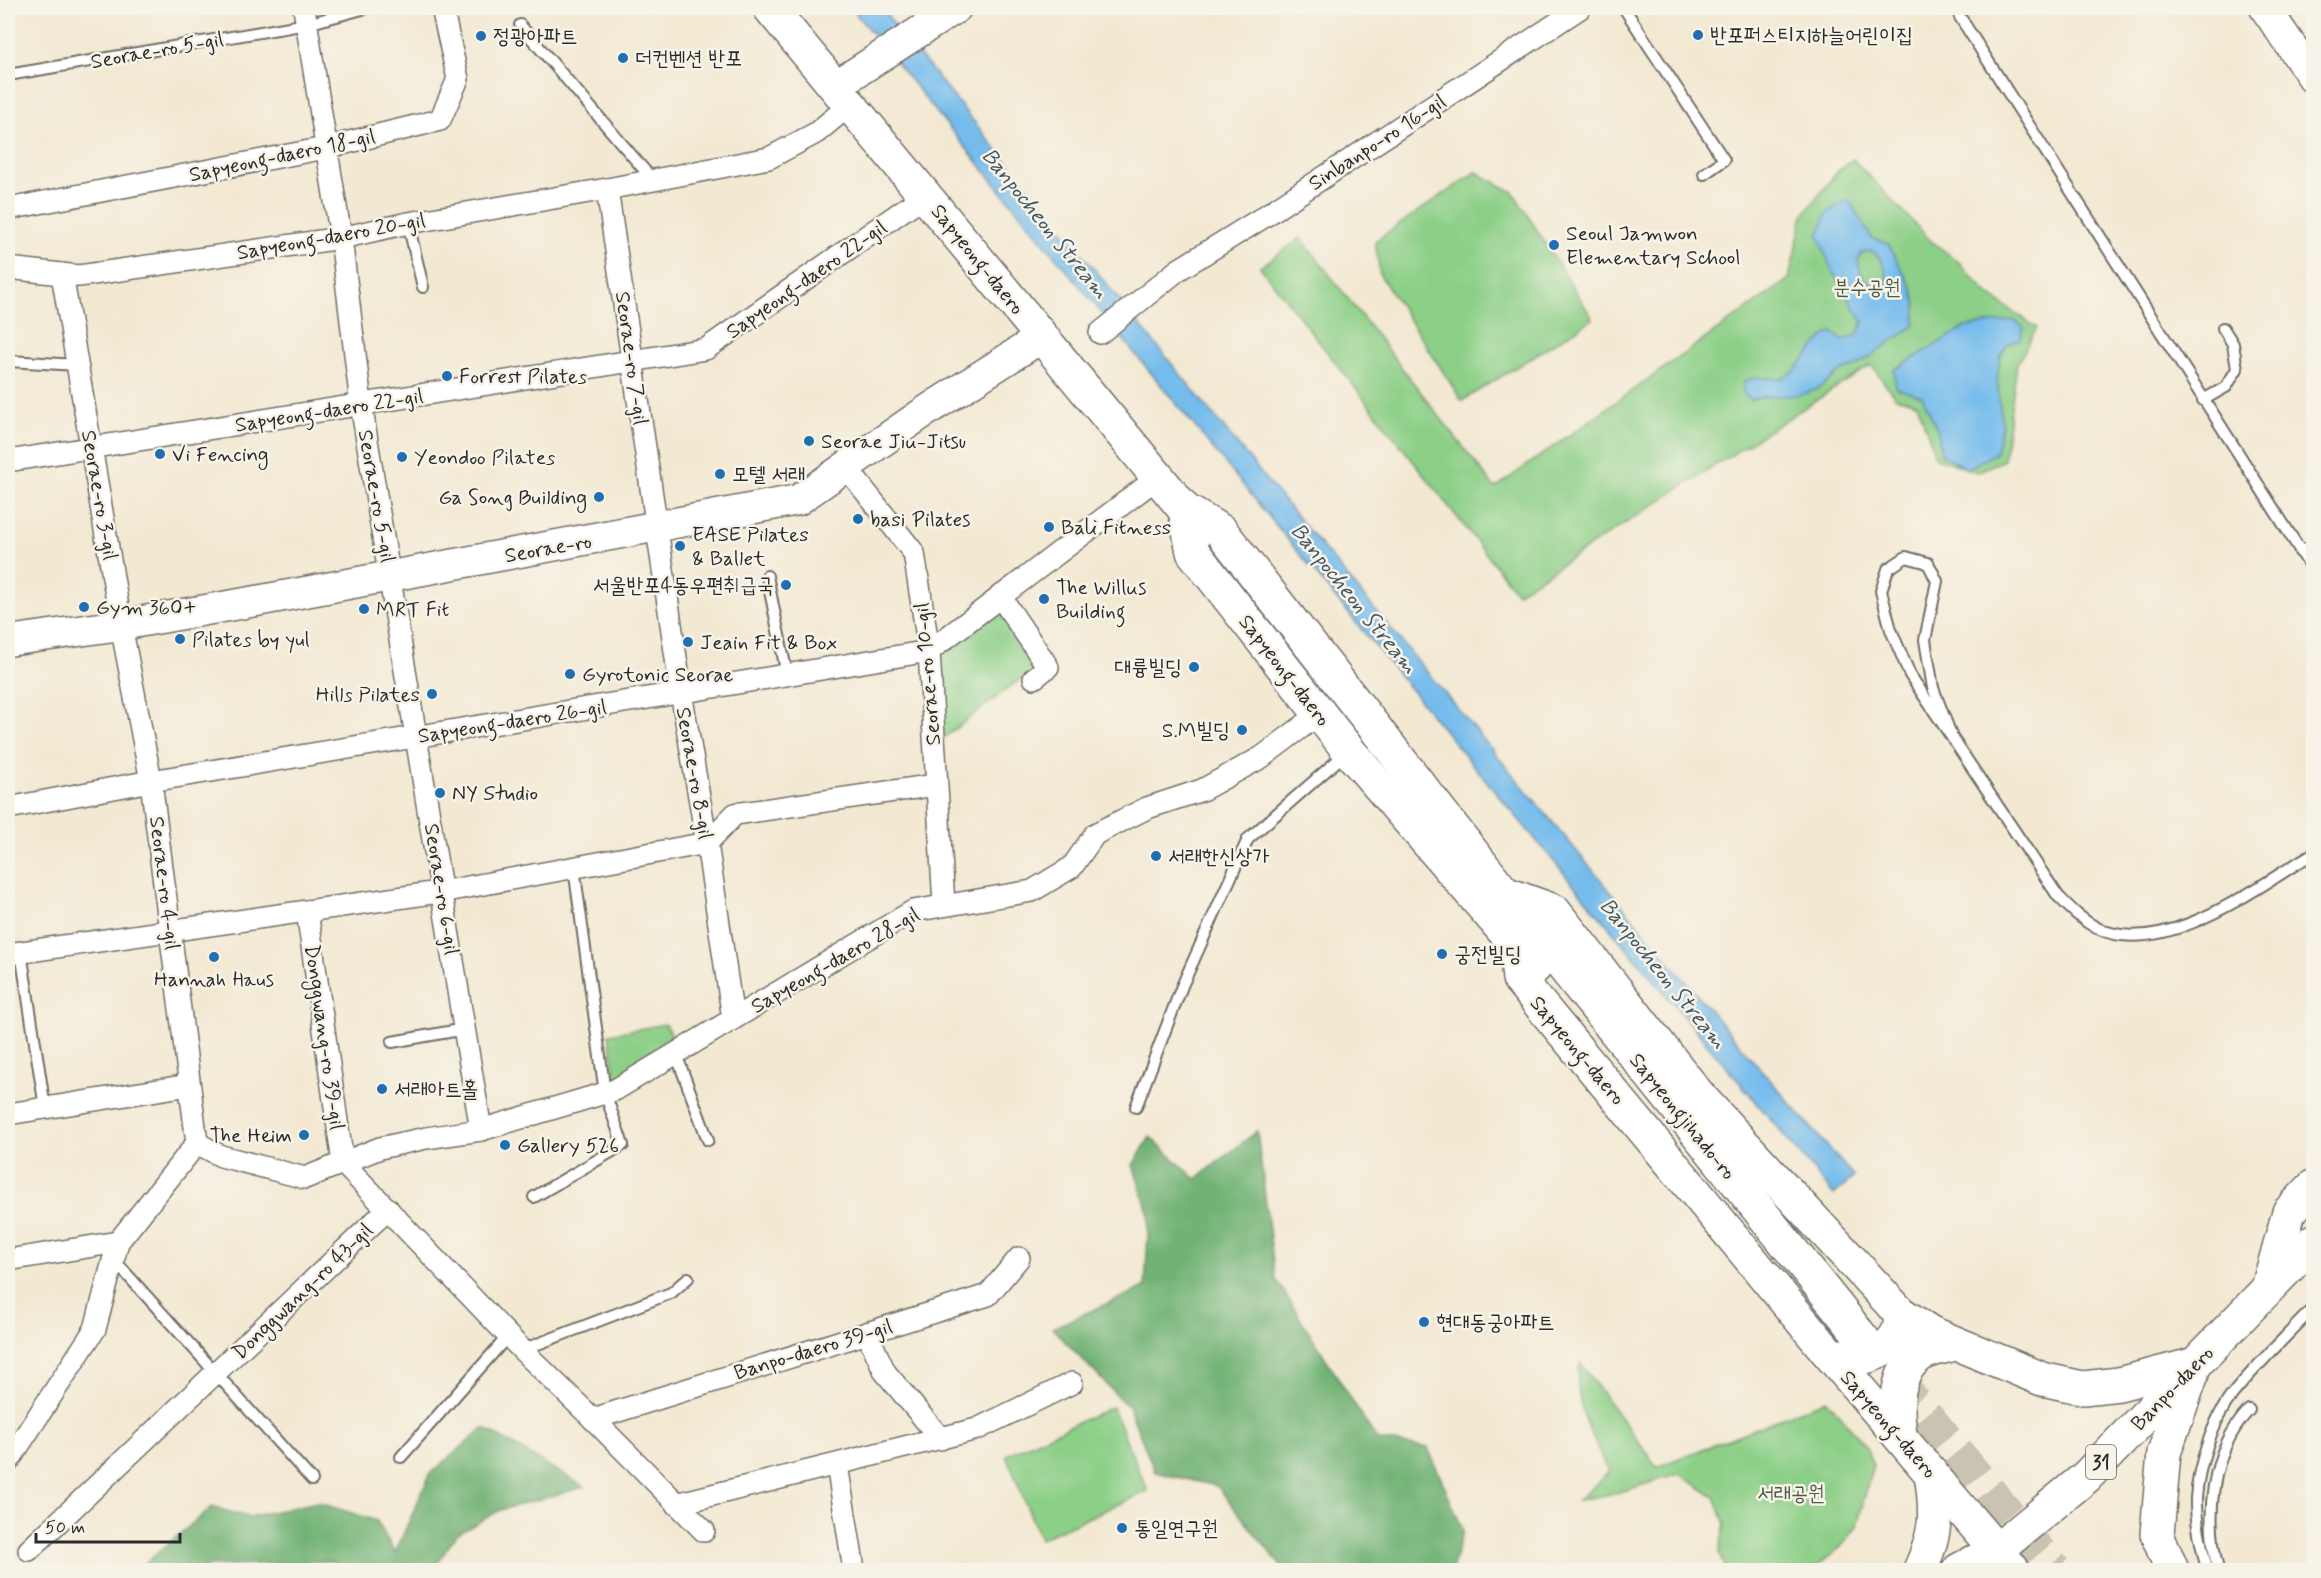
<svg xmlns="http://www.w3.org/2000/svg" width="2321" height="1578" viewBox="0 0 2321 1578" font-family="Mynerve,'Poor Story',sans-serif">
  <rect width="100%" height="100%" fill="#f7f3e8"/>
  <filter id="ink" filterUnits="userSpaceOnUse"><feTurbulence type="fractalNoise" baseFrequency=".0167" numOctaves="2"/><feDisplacementMap in="SourceGraphic" scale="12" xChannelSelector="R" yChannelSelector="G"/><feConvolveMatrix kernelMatrix="1 2 1 2 8 2 1 2 1" color-interpolation-filters="sRGB"/></filter>
  <filter id="wash" filterUnits="userSpaceOnUse"><feTurbulence type="fractalNoise" baseFrequency=".008" numOctaves="4" result="noise"/><feDisplacementMap in="SourceGraphic" scale="24" xChannelSelector="R" yChannelSelector="G"/><feGaussianBlur stdDeviation="1.35" result="paint"/><feColorMatrix in="noise" values="0 0 0 0 0 0 0 0 0 0 0 0 0 0 0 0 0 1.4 0 .05"/><feComposite in="paint" operator="in"/></filter>
  <g filter="url(#wash)">
    <rect width="100%" height="100%" fill="#f3e9d3"/>
    <g fill="#8ccf87" stroke="#5c7d59" stroke-width="1.5">
      <path d="M1853 159 1930 240 1959 262 1989 295 2037 328 2017 364 2004 460 1977 472 1936 458 1917 403 1895 397 1871 365 1517 593 1260 267 1301 238 1495 488 1789 279 1803 215 1838 171Z"/>
      <path d="M1476 172 1513 192 1593 319 1462 401 1380 275 1375 241Z"/>
      <path d="M998 608 1037 666 942 739 937 655Z"/>
      <path d="M665 1024 676 1041 616 1083 609 1034Z"/>
      <path d="M1580 1363 1657 1467 1827 1400 1865 1445 1873 1465 1857 1526 1841 1547 1816 1567 1806 1570H1727L1719 1554 1725 1524 1715 1497 1679 1474 1616 1493 1578 1500 1609 1472C1593 1437 1571 1402 1580 1363Z"/>
      <path d="M1112 1407 1148 1491 1040 1539 1006 1455Z"/>
    </g>
    <g fill="#71b274" stroke="#4e6e50" stroke-width="1.5">
      <path d="M1257 1131 1275 1278 1377 1440 1428 1448 1463 1530 1452 1570H1284L1217 1486 1155 1472 1129 1408 1052 1328 1145 1287 1149 1215 1133 1165 1150 1137 1196 1179Z"/>
      <path d="M484 1428 585 1487 500 1510 456 1535 433 1570H340L333 1561 210 1566 201 1570H137L212 1507 249 1517 317 1502 377 1521 395 1553 430 1474Z"/>
    </g>
    <g fill="#74bcec" stroke="#50748c" stroke-width="1.5" fill-rule="evenodd">
      <path d="M851 8H881L1269 483 1718 1020 1854 1177 1834 1195 1468 759Z"/>
      <path d="M1848 199 1872 238 1888 244 1913 290 1916 304 1915 325 1855 367C1837 368 1830 384 1815 390 1794 399 1771 394 1750 400L1743 393 1744 381 1757 377 1781 379 1796 369 1823 337 1832 332 1842 340 1856 336 1863 322 1832 271 1818 235 1827 213ZM1871 251C1882 257 1886 268 1887 281L1881 286C1865 285 1860 275 1858 260L1862 253Z"/>
      <path d="M2013 320 2024 327 2020 339 2007 345 2000 357 1997 380 2002 425 1996 453 1967 469 1941 454 1938 431 1922 396 1896 388 1894 370 1965 327Z"/>
    </g>
  </g>
  <g filter="url(#ink)">
    <g fill="none" stroke-linecap="round" stroke-linejoin="round">
      <path stroke="#cbc3b1" stroke-width="33" stroke-dasharray="33 16" stroke-linecap="butt" d="M1863 1339 2055 1570"/>
      <defs>
        <g id="lane">
          <path d="M1624 8 1724 160 1704 174"/>
          <path d="M1957 8 1960 17 2314 572"/>
          <path d="M520 25 652 179"/>
          <path d="M8 75 307 24 366 8"/>
          <path d="M408 223 423 287"/>
          <path d="M8 361 78 365"/>
          <path d="M2203 400 2226 387 2237 369 2233 344 2223 328"/>
          <path d="M2300 552 2314 545"/>
          <path d="M767 576 787 675"/>
          <path d="M1951 735 1933 688 1925 640 1937 581 1928 563 1906 557 1888 569 1881 591 1891 630 1910 675 2058 896C2070 908 2081 920 2097 928 2164 960 2258 886 2314 853"/>
          <path d="M21 952 45 1108"/>
          <path d="M392 1042 465 1029"/>
          <path d="M676 1054 708 1140"/>
          <path d="M1136 1107 1182 986 1248 839 1346 753"/>
          <path d="M534 1197 623 1145 605 1093 574 868"/>
          <path d="M114 1260 312 1480"/>
          <path d="M522 1350 671 1293 688 1278"/>
          <path d="M401 1457 508 1336"/>
          <path d="M2207 1570C2202 1547 2195 1522 2196 1498 2198 1467 2213 1419 2232 1395 2257 1364 2287 1336 2314 1307"/>
          <path d="M2218 1570C2205 1517 2210 1452 2249 1410"/>
        </g>
        <g id="street">
          <path d="M304 8 341 238 361 404 481 1130"/>
          <path d="M607 189 681 692 707 843 733 1019"/>
          <path d="M8 209 325 148 440 120 458 79 442 8"/>
          <path d="M8 268 79 276 341 238 408 223 607 189 769 158 816 133 851 104"/>
          <path d="M62 274 121 625 151 781 197 1143"/>
          <path d="M1100 333 1178 270 1262 218 1580 8"/>
          <path d="M8 461 706 349 925 195"/>
          <path d="M846 467 914 553 929 651 944 905"/>
          <path d="M1000 596 1048 667 1034 678"/>
          <path d="M8 808 151 781 929 651 1157 478"/>
          <path d="M307 911 343 1163"/>
          <path d="M8 954 446 891 707 843 735 814 936 785"/>
          <path d="M8 1114 189 1085"/>
          <path d="M197 1143 221 1156 305 1178 380 1148 426 1138 481 1130 615 1090 913 911 1032 891 1072 867 1095 834 1147 808 1202 790 1262 757 1319 714"/>
          <path d="M343 1163 522 1350 593 1419 704 1531"/>
          <path d="M8 1260 118 1242"/>
          <path d="M867 1333 885 1372 941 1439"/>
          <path d="M593 1419 988 1295 1019 1258"/>
          <path d="M8 1462 95 1329 118 1242 197 1143"/>
          <path d="M837 1465 854 1570"/>
          <path d="M676 1504 977 1429 1072 1383"/>
          <path d="M29 1550 388 1209"/>
        </g>
        <g id="secondary">
          <path d="M2265 8 2314 79"/>
          <path d="M835 86 956 8"/>
          <path d="M8 641 121 625 262 600 798 500 923 413 1042 337"/>
        </g>
        <g id="primary">
          <path d="M770 8 1185 510 1221 531 1504 893 1863 1339"/>
          <path d="M1185 510 1193 552 1349 751 1535 967"/>
          <path d="M1504 893 1554 911 1700 1097 1900 1313 1931 1333 2042 1379 2083 1388 2119 1384 2196 1364"/>
          <path d="M1516 948 1519 979 1826 1350 2013 1570"/>
          <path d="M2269 1284 2289 1212 2314 1186"/>
          <path d="M1841 1356C1860 1364 1890 1351 1898 1332 1901 1327 1900 1318 1900 1313"/>
          <path d="M1900 1436C1897 1409 1893 1374 1919 1356 1928 1349 1944 1347 1955 1344"/>
          <path d="M1920 1570C1937 1533 1937 1513 1931 1473"/>
          <path d="M1959 1570 1997 1550 2086 1477 2314 1241"/>
          <path d="M2172 1570 2157 1534 2164 1453 2192 1374"/>
        </g>
      </defs>
      <use href="#lane" stroke="#716e66" stroke-width="14"/>
      <use href="#street" stroke="#716e66" stroke-width="24"/>
      <use href="#secondary" stroke="#716e66" stroke-width="33"/>
      <use href="#primary" stroke="#716e66" stroke-width="36"/>
      <use href="#lane" stroke="#fff" stroke-width="10"/>
      <use href="#street" stroke="#fff" stroke-width="21"/>
      <use href="#secondary" stroke="#fff" stroke-width="30"/>
      <use href="#primary" stroke="#fff" stroke-width="33"/>
    </g>
  </g>
  <g fill="#1f6fb2" stroke="#f7f3e8" stroke-width="2">
    <circle cx="1698" cy="35" r="6"/>
    <circle cx="481" cy="36" r="6"/>
    <circle cx="623" cy="58" r="6"/>
    <circle cx="1554" cy="245" r="6"/>
    <circle cx="447" cy="376" r="6"/>
    <circle cx="809" cy="441" r="6"/>
    <circle cx="160" cy="454" r="6"/>
    <circle cx="402" cy="457" r="6"/>
    <circle cx="720" cy="474" r="6"/>
    <circle cx="599" cy="497" r="6"/>
    <circle cx="858" cy="519" r="6"/>
    <circle cx="1049" cy="527" r="6"/>
    <circle cx="680" cy="546" r="6"/>
    <circle cx="786" cy="585" r="6"/>
    <circle cx="1044" cy="599" r="6"/>
    <circle cx="84" cy="607" r="6"/>
    <circle cx="364" cy="609" r="6"/>
    <circle cx="180" cy="639" r="6"/>
    <circle cx="688" cy="642" r="6"/>
    <circle cx="1194" cy="667" r="6"/>
    <circle cx="570" cy="674" r="6"/>
    <circle cx="432" cy="694" r="6"/>
    <circle cx="1242" cy="730" r="6"/>
    <circle cx="440" cy="793" r="6"/>
    <circle cx="1156" cy="856" r="6"/>
    <circle cx="1442" cy="954" r="6"/>
    <circle cx="214" cy="957" r="6"/>
    <circle cx="382" cy="1089" r="6"/>
    <circle cx="304" cy="1135" r="6"/>
    <circle cx="505" cy="1145" r="6"/>
    <circle cx="1424" cy="1322" r="6"/>
    <circle cx="1122" cy="1528" r="6"/>
  </g>
  <g text-anchor="middle" stroke-width="5" stroke-linejoin="round" paint-order="stroke">
    <rect fill="#f7f3e8" stroke="#686764" stroke-width="1.5" x="2086" y="1445" width="30" height="34" rx="4.5"/>
    <g font-size="20" font-weight="bold" fill="#2b2b2b">
      <text x="2101" y="1469">31</text>
    </g>
    <g font-size="21" fill="#2b2b2b" stroke="#f7f3e8" text-anchor="start">
      <text x="1710" y="42">반포퍼스티지하늘어린이집</text>
      <text x="493" y="43">정광아파트</text>
      <text x="635" y="65">더컨벤션 반포</text>
      <text x="1566" y="240">Seoul Jamwon<tspan x="1566" dy="24">Elementary School</tspan></text>
      <text x="459" y="383">Forrest Pilates</text>
      <text x="821" y="448">Seorae Jiu-Jitsu</text>
      <text x="172" y="461">Vi Fencing</text>
      <text x="414" y="464">Yeondoo Pilates</text>
      <text x="732" y="481">모텔 서래</text>
      <text x="587" y="504" text-anchor="end">Ga Song Building</text>
      <text x="870" y="526">basi Pilates</text>
      <text x="1061" y="534">Bali Fitness</text>
      <text x="692" y="541">EASE Pilates<tspan x="692" dy="24">&amp; Ballet</tspan></text>
      <text x="774" y="592" text-anchor="end">서울반포4동우편취급국</text>
      <text x="1056" y="594">The Willus<tspan x="1056" dy="24">Building</tspan></text>
      <text x="96" y="614">Gym 360+</text>
      <text x="376" y="616">MRT Fit</text>
      <text x="192" y="646">Pilates by yul</text>
      <text x="700" y="649">Jeain Fit &amp; Box</text>
      <text x="1182" y="674" text-anchor="end">대륭빌딩</text>
      <text x="582" y="681">Gyrotonic Seorae</text>
      <text x="420" y="701" text-anchor="end">Hills Pilates</text>
      <text x="1230" y="737" text-anchor="end">S.M빌딩</text>
      <text x="452" y="800">NY Studio</text>
      <text x="1168" y="863">서래한신상가</text>
      <text x="1454" y="961">궁전빌딩</text>
      <text x="214" y="986" text-anchor="middle">Hannah Haus</text>
      <text x="394" y="1096">서래아트홀</text>
      <text x="292" y="1142" text-anchor="end">The Heim</text>
      <text x="517" y="1152">Gallery 526</text>
      <text x="1436" y="1329">현대동궁아파트</text>
      <text x="1134" y="1535">통일연구원</text>
    </g>
    <g font-size="21" fill="#2b2b2b" stroke="#f7f3e8">
      <text transform="translate(157 50) rotate(-10)" y="7">Seorae-ro 5-gil</text>
      <text transform="translate(1377 142) rotate(-33)" y="7">Sinbanpo-ro 16-gil</text>
      <text transform="translate(282 155) rotate(-12)" y="7">Sapyeong-daero 18-gil</text>
      <text transform="translate(331 236) rotate(-10)" y="7">Sapyeong-daero 20-gil</text>
      <text transform="translate(978 259) rotate(51)" y="7">Sapyeong-daero</text>
      <text transform="translate(806 279) rotate(-35)" y="7">Sapyeong-daero 22-gil</text>
      <text transform="translate(632 358) rotate(82)" y="7">Seorae-ro 7-gil</text>
      <text transform="translate(329 410) rotate(-9)" y="7">Sapyeong-daero 22-gil</text>
      <text transform="translate(100 495) rotate(80)" y="7">Seorae-ro 3-gil</text>
      <text transform="translate(377 496) rotate(80)" y="7">Seorae-ro 5-gil</text>
      <text transform="translate(548 548) rotate(-10)" y="7">Seorae-ro</text>
      <text transform="translate(1285 670) rotate(52)" y="7">Sapyeong-daero</text>
      <text transform="translate(927 674) rotate(-95)" y="7">Seorae-ro 10-gil</text>
      <text transform="translate(512 721) rotate(-9)" y="7">Sapyeong-daero 26-gil</text>
      <text transform="translate(695 773) rotate(80)" y="7">Seorae-ro 8-gil</text>
      <text transform="translate(165 883) rotate(83)" y="7">Seorae-ro 4-gil</text>
      <text transform="translate(442 889) rotate(81)" y="7">Seorae-ro 6-gil</text>
      <text transform="translate(835 960) rotate(-30)" y="7">Sapyeong-daero 28-gil</text>
      <text transform="translate(325 1037) rotate(82)" y="7">Donggwang-ro 39-gil</text>
      <text transform="translate(1578 1050) rotate(50)" y="7">Sapyeong-daero</text>
      <text transform="translate(1683 1116) rotate(51)" y="7">Sapyeongjihado-ro</text>
      <text transform="translate(302 1291) rotate(-44)" y="7">Donggwang-ro 43-gil</text>
      <text transform="translate(813 1349) rotate(-17)" y="7">Banpo-daero 39-gil</text>
      <text transform="translate(2172 1388) rotate(-46)" y="7">Banpo-daero</text>
      <text transform="translate(1889 1424) rotate(49)" y="7">Sapyeong-daero</text>
    </g>
    <g font-size="21" fill="#485c47" stroke="#f7f3e8">
      <text x="1867" y="294">분수공원</text>
      <text x="1791" y="1500">서래공원</text>
    </g>
    <g font-size="22" font-style="italic" fill="#415665" stroke="#f7f3e8">
      <text transform="translate(1046 223) rotate(51)" y="8">Banpocheon Stream</text>
      <text transform="translate(1355 598) rotate(51)" y="8">Banpocheon Stream</text>
      <text transform="translate(1664 973) rotate(51)" y="8">Banpocheon Stream</text>
    </g>
  </g>
  <rect width="2321" height="1578" fill="none" stroke="#f7f3e8" stroke-width="30"/>
  <path d="M36 1533v9h144v-9" fill="none" stroke="#2b2b2b" stroke-width="3"/>
  <text x="45" y="1533" font-size="18" fill="#2b2b2b" stroke="#f7f3e8" stroke-width="4.5" paint-order="stroke">50 m</text>
</svg>
